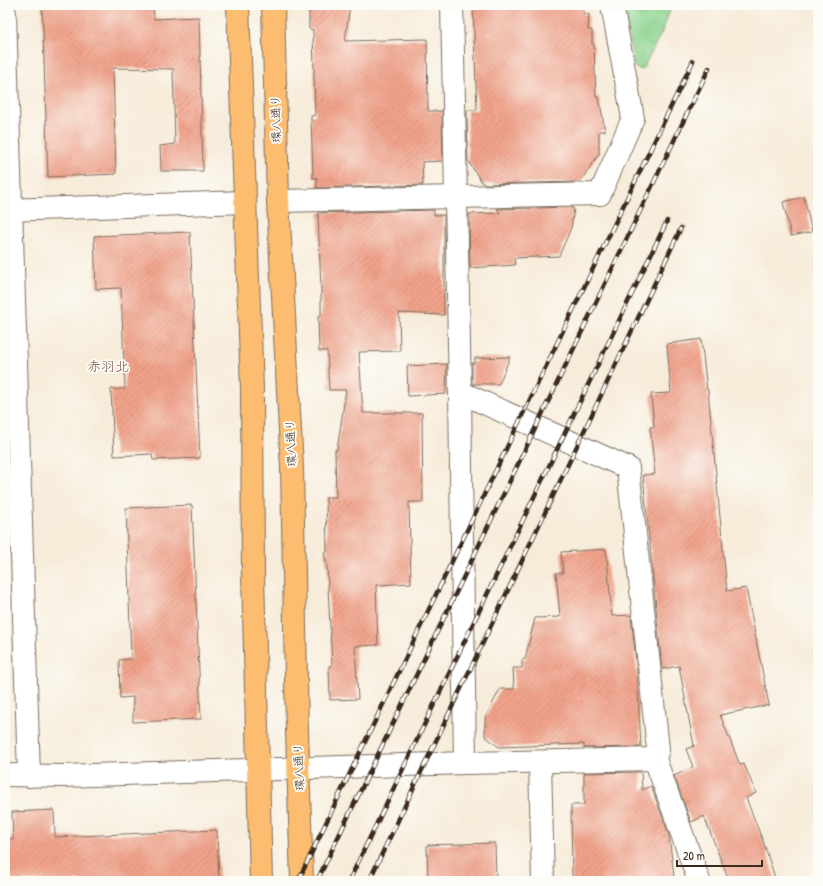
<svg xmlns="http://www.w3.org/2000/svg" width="823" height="886" viewBox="0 0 823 886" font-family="'Patrick Hand','Klee One',sans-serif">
  <defs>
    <pattern id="park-tufts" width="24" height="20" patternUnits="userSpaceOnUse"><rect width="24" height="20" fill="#8bd38e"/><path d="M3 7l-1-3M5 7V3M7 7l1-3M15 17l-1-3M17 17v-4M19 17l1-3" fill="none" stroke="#79b57a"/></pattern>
    <pattern id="building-hatch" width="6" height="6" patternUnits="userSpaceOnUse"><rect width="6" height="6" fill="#f2a38b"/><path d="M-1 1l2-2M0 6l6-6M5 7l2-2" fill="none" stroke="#c58571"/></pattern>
  </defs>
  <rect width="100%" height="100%" fill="#fdfcf7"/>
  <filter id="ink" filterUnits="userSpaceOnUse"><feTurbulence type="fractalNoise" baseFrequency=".025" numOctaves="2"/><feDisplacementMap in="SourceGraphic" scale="8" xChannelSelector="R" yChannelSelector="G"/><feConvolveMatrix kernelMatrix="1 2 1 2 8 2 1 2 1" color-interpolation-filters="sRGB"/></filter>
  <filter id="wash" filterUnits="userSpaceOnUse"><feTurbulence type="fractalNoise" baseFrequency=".012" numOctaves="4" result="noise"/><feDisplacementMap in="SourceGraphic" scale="16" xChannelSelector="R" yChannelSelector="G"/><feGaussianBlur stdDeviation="0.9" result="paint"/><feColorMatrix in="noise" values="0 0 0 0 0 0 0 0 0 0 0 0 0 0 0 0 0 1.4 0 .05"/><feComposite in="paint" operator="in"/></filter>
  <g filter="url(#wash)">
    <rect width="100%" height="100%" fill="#f7ecda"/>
    <path fill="url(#park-tufts)" stroke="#637e56" d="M623 5H672L662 32 642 70 634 67Z"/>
    <g id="blocks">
      <g fill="url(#building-hatch)">
        <path d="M42 5H153L154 19 199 17 203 171H161L160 146 175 144 173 69 113 68 116 174 48 177Z"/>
        <path d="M309 5H350L345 41 427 39 428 111H442L443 161 422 162 423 185 317 188V178H313L311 116 315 115 313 30 309 29Z"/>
        <path d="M515 5H583L584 14H589L588 30H592V44H594L596 97H599L605 131H599V154L580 182 483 184 468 161 467 110H477L473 7H515Z"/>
        <path d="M804 197 812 232 791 236 783 202Z"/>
        <path d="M570 207 574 209 571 228 559 256 514 258 515 265 470 268 469 214 500 213 497 209Z"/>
        <path d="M434 210V215H444V315L399 313 400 351 359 352 363 413H422L423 502H409L411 583 376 585 378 645 355 646 358 699 330 700 329 666H332L327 567 324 552H327L326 497H336L335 450H337L346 390H329L327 351H319L318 316H321V290L318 213Z"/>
        <path d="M190 232 200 458 153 460 152 454 114 456 111 389H125L121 288 96 289 94 236Z"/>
        <path d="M701 339 707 390H708L727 591 746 588 769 705 720 715 740 765 744 764 756 793 746 798 764 844 776 881H729L704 816 691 822 674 776 693 767 686 749 694 746 679 666 662 669 643 475 655 474 650 427H654L651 394 671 393 667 344Z"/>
        <path d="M510 357 499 384H472V363H475V358Z"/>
        <path d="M447 364 446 394 408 396 407 366Z"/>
        <path d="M192 505 201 719 133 722V697L120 698 119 660 131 659 126 508Z"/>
        <path d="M606 549 612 616 631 615 637 673 641 747 584 748V744L499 747 485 736V718L500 689H514L513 668H522V660L525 659 535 618 560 617 556 573H563L561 552Z"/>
        <path d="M641 772 642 790 651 786 669 835 674 877 630 881H572L571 805H584V773Z"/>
        <path d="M54 810 55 837 217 830 219 881H5V839H13L12 812Z"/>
        <path d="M495 843 496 881H428L427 845Z"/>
      </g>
    </g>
  </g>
  <g filter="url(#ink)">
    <use href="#blocks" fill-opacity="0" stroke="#7d6e60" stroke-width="1"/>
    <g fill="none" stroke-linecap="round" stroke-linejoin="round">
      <defs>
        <g id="minor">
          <path d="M452 5 460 392"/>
          <path d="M5 13 29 776"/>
          <path d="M278 201 600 194 633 118 612 5"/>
          <path d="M5 210 245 202"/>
          <path d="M540 762 543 881"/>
          <path d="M465 763 460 392 628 468 658 749 655 759 699 881"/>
          <path d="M5 775 62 776 465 763 655 759"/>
        </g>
        <g id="major">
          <path d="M238 5 252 389 253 575 261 881"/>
          <path d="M273 5 278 201 292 468 297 731 302 881"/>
        </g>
      </defs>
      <use href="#minor" stroke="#7d6e60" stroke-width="24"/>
      <use href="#major" stroke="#7d6e60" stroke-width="24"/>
      <use href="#minor" stroke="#fff" stroke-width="22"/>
      <use href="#major" stroke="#fcbd6f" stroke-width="22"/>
      <defs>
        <g id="rail">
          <path d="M298 881 693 61"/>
          <path d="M317 881 709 68"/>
          <path d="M349 881 667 221"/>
          <path d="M369 881 681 228"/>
        </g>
      </defs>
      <use href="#rail" stroke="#3b2a1e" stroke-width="4.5"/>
      <use href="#rail" stroke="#fdfcf7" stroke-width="3" stroke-dasharray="9" stroke-linecap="butt"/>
    </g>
  </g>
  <g text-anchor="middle" stroke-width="3.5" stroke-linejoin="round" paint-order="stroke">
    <g font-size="12" fill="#3b2a1e" stroke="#fdfcf7">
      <text transform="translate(276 119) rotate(-92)" y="4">環八通り</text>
      <text transform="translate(291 443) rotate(-93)" y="4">環八通り</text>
      <text transform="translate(299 767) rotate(-93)" y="4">環八通り</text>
    </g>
    <g font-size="14" fill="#7b5444" stroke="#fdfcf7">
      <text x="108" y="371">赤羽北</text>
    </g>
  </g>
  <rect width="823" height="886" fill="none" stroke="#fdfcf7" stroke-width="20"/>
  <path d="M677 860v6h85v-6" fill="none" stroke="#3b2a1e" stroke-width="2"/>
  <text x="683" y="860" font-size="12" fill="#3b2a1e" stroke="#fdfcf7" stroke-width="3" paint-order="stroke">20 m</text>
</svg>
